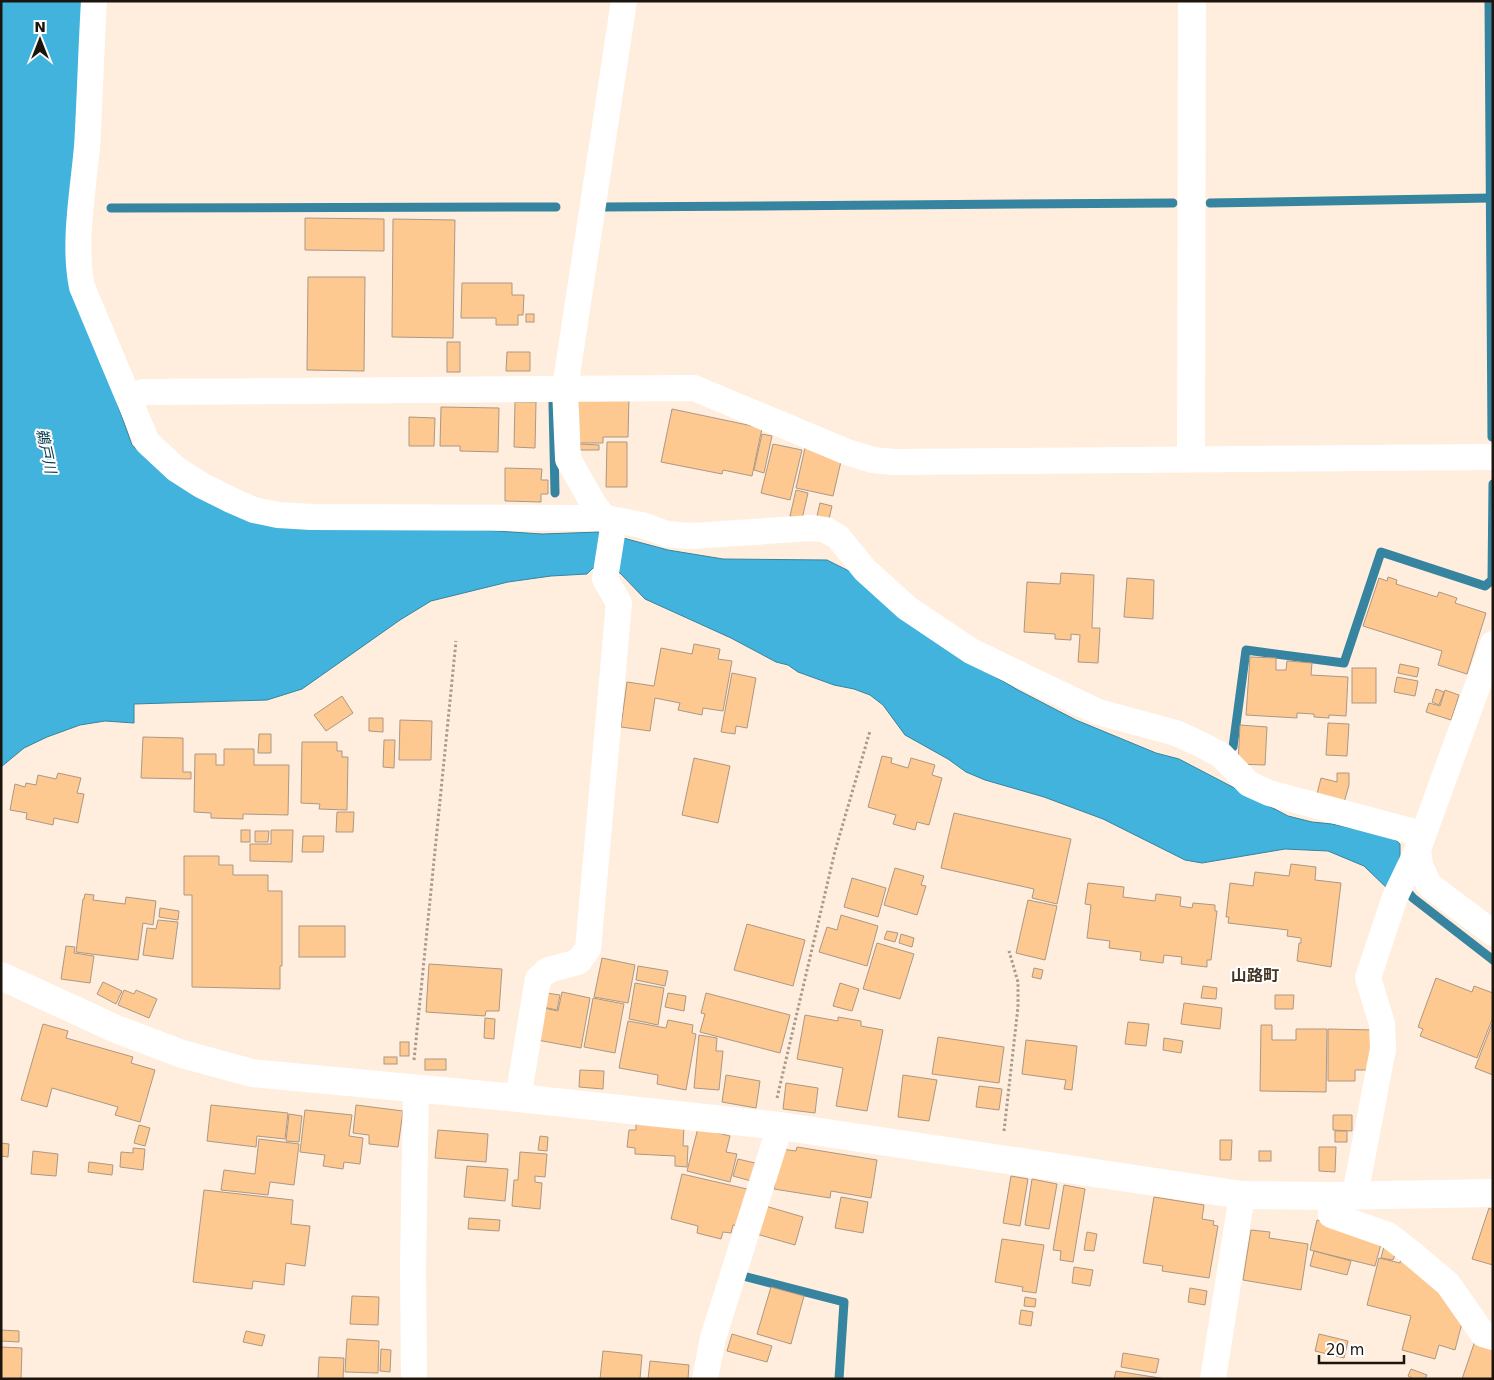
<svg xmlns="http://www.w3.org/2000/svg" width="1494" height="1380" viewBox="0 0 1494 1380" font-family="'DejaVu Sans','Noto Sans JP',sans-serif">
  <rect width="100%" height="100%" fill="#fed"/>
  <path fill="#41b3dd" stroke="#36849f" d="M1 1H86L68 266 132 445 167 476 208 502 418 526 542 534 601 532 668 550 723 559 827 560 851 572 871 590 887 607 939 644 1018 690 1076 720 1156 753 1179 759 1288 816 1312 822 1332 824 1391 836 1400 844V856L1391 892 1364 866 1328 851 1285 849 1202 863 1185 860 1103 819 1044 797 985 780 966 772 948 759 905 735 883 705 870 695 854 689 834 685 798 672 788 665 776 662 731 638 645 599 620 573 593 568 587 574 551 576 508 582 431 601 400 620 302 689 267 700 134 704V723L105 721 80 725 47 737 24 748 1 767Z"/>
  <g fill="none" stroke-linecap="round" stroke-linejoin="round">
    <g stroke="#36849f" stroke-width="9">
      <path d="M1489 1 1492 437"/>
      <path d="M1210 203 1490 198"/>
      <path d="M604 207 1173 203"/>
      <path d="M111 208 556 207"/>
      <path d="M553 403 555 493"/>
      <path d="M1233 747 1246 650 1344 663 1381 552 1485 586 1492 580 1493 484"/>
      <path d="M1404 888 1413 898 1493 960"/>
      <path d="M743 1276 844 1302 839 1379"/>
    </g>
  </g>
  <g fill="#fec891" stroke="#ac9884">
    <path d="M305 218 384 219V251L305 250Z"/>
    <path d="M393 219 455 220 453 338 392 337Z"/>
    <path d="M308 277H365L364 371 307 370Z"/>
    <path d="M462 283H512V295H524L523 315H518V325H496V318H461Z"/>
    <rect x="526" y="314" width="8" height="8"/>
    <rect x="447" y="342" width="13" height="30"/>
    <path d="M507 352H530V371H506Z"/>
    <path d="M578 396H629L628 437H603V443H578Z"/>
    <path d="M515 402H536L535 448 514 447Z"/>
    <path d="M441 407 499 408 498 452 460 451V446H440Z"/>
    <path d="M672 409 762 428 752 476 723 470 722 474 661 462Z"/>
    <path d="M409 417 435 418 434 446H409Z"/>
    <path d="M762 434 772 436 764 473 754 470Z"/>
    <path d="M607 442H627V487H606Z"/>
    <path d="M580 444 599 445V450H580Z"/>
    <path d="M773 444 802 450 790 500 761 493Z"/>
    <path d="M805 448 842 457 833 496 796 488Z"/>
    <path d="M505 468 542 469 541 480H548V494H541V502L505 501Z"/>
    <path d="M796 490 808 493 802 519 790 516Z"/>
    <path d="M820 503 832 506 829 519 817 516Z"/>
    <path d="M1061 573 1094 575 1092 628H1100L1098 663 1078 662 1080 635 1071 634V640L1055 639V634L1024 632 1027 582 1060 584Z"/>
    <path d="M1388 577 1397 580 1396 584 1437 597 1439 592 1457 598 1455 603 1486 613 1467 674 1438 665 1442 651 1363 626 1379 578 1387 581Z"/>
    <path d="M1127 578 1154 580 1153 619 1124 617Z"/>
    <path d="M694 644 720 649 718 659 732 661 723 711 703 708 702 715 678 710 680 703 655 698 650 731 621 727 627 682 654 686 661 648 692 654Z"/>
    <path d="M1250 657 1276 658V670H1286L1287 661 1312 663 1311 675 1348 677 1346 716 1329 715V718L1314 717V714L1297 713V718L1246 715Z"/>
    <path d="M1400 664 1419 668 1417 677 1398 673Z"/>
    <rect x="1352" y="668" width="24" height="35"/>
    <path d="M732 673 756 678 747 728 736 726 735 734 721 732Z"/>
    <path d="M1397 677 1418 681 1415 696 1394 692Z"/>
    <path d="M1436 689 1444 692 1439 705 1432 702Z"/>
    <path d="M1445 690 1459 695 1451 720 1426 712 1429 703 1440 706Z"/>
    <path d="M342 696 353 713 326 731 314 715Z"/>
    <path d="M369 718H383V732L369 731Z"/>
    <path d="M400 720 432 721 431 760H399Z"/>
    <path d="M1328 723 1349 724 1347 756 1326 755Z"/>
    <path d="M1240 725 1267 727 1265 765 1238 764Z"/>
    <path d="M259 734H271V753H258Z"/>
    <path d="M143 737 183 738V772H191V779L141 778Z"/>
    <path d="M384 740H395L394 768 383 767Z"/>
    <path d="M302 742H337V751H342V757H348L347 810 319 809 320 804 301 803Z"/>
    <path d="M224 749H254V765H289L288 815 243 814V819L211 818V813L194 812 195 754H216V765H224Z"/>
    <path d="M882 756 892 758 891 763 908 768 911 758 935 765 932 775 942 778 929 825 917 822 915 830 893 824 896 815 868 807Z"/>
    <path d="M694 758 730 766 718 823 682 815Z"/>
    <path d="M58 773 81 778 77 793 84 794 78 823 54 818 53 825 26 819 27 813 10 810 15 784 25 787 26 783 36 785 38 775 56 779Z"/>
    <path d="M1337 773H1349V785L1343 806 1316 798 1321 778 1337 782Z"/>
    <path d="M337 812H354L353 832H336Z"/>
    <path d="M954 813 1071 839 1057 904 1032 898 1034 889 941 868Z"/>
    <rect x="241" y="830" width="9" height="12"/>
    <path d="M271 830H293L292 862 250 861V844H271Z"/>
    <path d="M255 831H269L268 842H255Z"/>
    <path d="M303 836H324L323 852H302Z"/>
    <path d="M184 856H219V865H233V875H268V891H282V966H280V989L192 987V895H184Z"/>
    <path d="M1291 864 1316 867 1315 880 1341 883 1331 967 1297 961 1299 943H1301V938L1287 936 1288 930 1228 923 1229 917H1226L1230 883 1253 886 1255 872 1289 876Z"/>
    <path d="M895 868 924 876 921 885 926 886 917 915 884 905Z"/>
    <path d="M852 878 886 888 878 917 844 907Z"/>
    <path d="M1088 883 1124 887 1123 897 1155 901 1156 894 1181 897 1180 906 1192 908 1193 903 1215 905V911H1217L1211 960H1207V967L1181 964 1182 957 1164 955 1163 963 1140 960 1141 952 1109 948 1110 941 1087 938 1091 905 1085 904Z"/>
    <path d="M85 894 94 895 93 900 125 904 126 897 156 901 153 925 143 923 138 960 76 952 83 899H84Z"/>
    <path d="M1028 900 1057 906 1045 960 1016 953Z"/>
    <path d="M160 908 179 911 178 920 159 917Z"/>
    <path d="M841 915 878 926 867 966 819 952 827 927 837 930Z"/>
    <path d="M158 920 178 922 173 959 143 955 147 928 156 929Z"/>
    <path d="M747 924 805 940 793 986 734 970Z"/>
    <rect x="299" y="926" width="46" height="31"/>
    <path d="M887 931 898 933 895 942 884 939Z"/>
    <path d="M901 934 914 938 912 947 899 943Z"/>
    <path d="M877 943 914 954 900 999 863 989Z"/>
    <path d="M66 946 75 947 74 953 94 956 90 983 61 979Z"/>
    <path d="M602 958 635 965 628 1003 594 997Z"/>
    <path d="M429 964 502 969 499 1011H486L485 1016 426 1012Z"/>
    <path d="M638 966 668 971 665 986 636 980Z"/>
    <path d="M1034 968 1043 970 1041 979 1032 977Z"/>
    <path d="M1436 978 1472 992 1474 986 1493 993V1017L1477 1058 1420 1036 1423 1029 1418 1027Z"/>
    <path d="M103 982 122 991 116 1004 97 994Z"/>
    <path d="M635 983 664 988 658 1025 629 1019Z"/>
    <path d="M840 983 859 989 852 1011 833 1006Z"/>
    <path d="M1203 986 1217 988 1216 999 1201 998Z"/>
    <path d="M124 990 134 994 136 990 157 999 149 1018 118 1005Z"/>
    <path d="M562 992 590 998 581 1048 537 1040 544 1008 558 1011Z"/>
    <path d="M546 993 560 995 557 1010 543 1007Z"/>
    <path d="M668 993 686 996 684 1011 665 1007Z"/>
    <path d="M706 993 790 1015 780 1053 700 1032 705 1014 701 1013Z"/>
    <path d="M1275 995H1294L1293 1009H1275Z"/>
    <path d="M593 998 624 1004 615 1053 584 1047Z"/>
    <path d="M1184 1003 1222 1008 1220 1029 1181 1024Z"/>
    <path d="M805 1015 838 1021V1017L861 1021V1026L883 1030 867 1111 836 1106 843 1068 797 1059Z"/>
    <path d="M485 1018 495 1019 494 1039 484 1038Z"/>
    <path d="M668 1020 693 1025 692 1033 696 1034 686 1090 657 1084 658 1075 619 1068 628 1021 666 1028Z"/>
    <path d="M1128 1022 1149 1024 1146 1046 1125 1044Z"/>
    <path d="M43 1024 68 1031 66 1038 133 1057 131 1063 155 1070 140 1122 115 1115 118 1107 52 1088 47 1107 21 1100Z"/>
    <path d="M1492 1024H1493V1075L1475 1068Z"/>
    <path d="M1261 1025H1272V1040H1296V1029H1327L1326 1092 1260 1091Z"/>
    <path d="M1328 1029 1374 1030V1070H1355V1081H1328Z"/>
    <path d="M699 1035 717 1038 716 1051H723L719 1090 694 1088Z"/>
    <path d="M938 1037 1004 1047 999 1083 932 1074Z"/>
    <path d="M1164 1038 1183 1041 1181 1053 1163 1050Z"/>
    <path d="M1026 1040 1077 1046 1072 1090 1064 1089 1066 1080 1022 1074Z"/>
    <rect x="400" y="1042" width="9" height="14"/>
    <rect x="384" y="1057" width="13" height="7"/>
    <rect x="425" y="1059" width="21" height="11"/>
    <path d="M580 1070 604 1071 603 1089 579 1087Z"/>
    <path d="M726 1075 760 1081 756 1108 722 1102Z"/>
    <path d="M903 1075 937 1080 929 1121 898 1117Z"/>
    <path d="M786 1083 818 1088 815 1113 783 1109Z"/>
    <path d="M979 1086 1002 1089 999 1110 976 1107Z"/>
    <path d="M211 1105 288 1113 285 1139 257 1136 256 1147 207 1141Z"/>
    <path d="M356 1105 403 1111 398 1147 369 1144V1135L353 1133Z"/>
    <path d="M305 1110 352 1115 349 1136 363 1138 360 1164 344 1162 343 1169 323 1166 325 1155 300 1152Z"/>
    <path d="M289 1114 302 1116 299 1142 286 1141Z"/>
    <path d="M1333 1115H1352V1131L1333 1130Z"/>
    <path d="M636 1124 684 1127 683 1146H688L687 1167 675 1166V1156L635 1154V1148L627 1147 629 1130H636Z"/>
    <path d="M139 1125 150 1128 145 1146 134 1143Z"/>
    <path d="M698 1128 730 1136 726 1152 737 1154 730 1182 687 1171Z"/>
    <path d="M438 1130 488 1134 486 1162 435 1158Z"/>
    <rect x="1335" y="1131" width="12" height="11"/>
    <path d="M540 1136 548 1137 547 1151 538 1150Z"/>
    <path d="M259 1139 299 1144 294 1185 270 1182 268 1195 221 1190 224 1170 255 1174Z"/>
    <path d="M1220 1140H1232L1231 1160H1220Z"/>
    <path d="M1 1143 9 1144 8 1157 1 1156Z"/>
    <path d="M797 1147 877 1160 871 1198 831 1191 830 1198 774 1189 781 1149 796 1151Z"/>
    <path d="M1319 1147H1336L1335 1172 1319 1171Z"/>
    <path d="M133 1148 145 1149 143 1170 120 1167 121 1152 133 1153Z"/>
    <path d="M33 1151 58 1154 56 1176 31 1174Z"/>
    <rect x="1259" y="1151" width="12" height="10"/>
    <path d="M520 1152 547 1154 545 1177 535 1176V1182L542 1183 540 1209 512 1206 514 1180H518Z"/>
    <path d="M738 1159 759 1164 755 1182 733 1176Z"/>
    <path d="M89 1162 113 1165 112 1175 88 1172Z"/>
    <path d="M467 1166 508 1169 505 1201 464 1197Z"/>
    <path d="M682 1174 747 1189 739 1226 733 1225 731 1233 723 1232 721 1239 697 1233 698 1226 671 1219Z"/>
    <path d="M1011 1176 1028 1179 1020 1226 1003 1223Z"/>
    <path d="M1032 1179 1057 1184 1049 1229 1025 1225Z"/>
    <path d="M1064 1185 1085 1189 1073 1262 1060 1260 1061 1251 1053 1250Z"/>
    <path d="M204 1190 293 1200 291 1224 310 1226 305 1266 286 1263 284 1285 253 1281 252 1289 193 1282Z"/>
    <path d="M841 1197 868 1202 863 1233 835 1228Z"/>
    <path d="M1154 1197 1204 1205 1202 1219 1214 1221 1213 1225 1218 1226 1209 1278 1162 1271 1163 1266 1143 1263Z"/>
    <path d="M762 1205 803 1217 795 1245 753 1233Z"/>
    <path d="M1489 1208 1493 1210V1265L1472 1259Z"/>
    <path d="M469 1218 500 1220 499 1231 468 1229Z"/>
    <path d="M1317 1220 1383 1237 1375 1266 1310 1250Z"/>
    <path d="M1251 1230 1270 1232 1269 1238 1308 1244 1301 1290 1243 1280Z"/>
    <path d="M1087 1232 1097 1234 1094 1251 1084 1250Z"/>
    <path d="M1002 1239 1044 1245 1036 1293 1022 1291 1023 1287 995 1282Z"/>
    <path d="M1384 1246 1397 1249 1393 1260 1381 1258Z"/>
    <path d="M1314 1251 1351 1261 1347 1275 1310 1266Z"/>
    <path d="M1401 1257 1425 1269 1463 1319 1455 1350 1439 1345 1435 1359 1402 1350 1411 1316 1367 1305 1379 1258 1400 1263Z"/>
    <path d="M1074 1267 1093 1270 1090 1286 1072 1283Z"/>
    <path d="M771 1287 804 1296 791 1344 757 1334Z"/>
    <path d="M1190 1288 1207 1291 1205 1305 1188 1302Z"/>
    <path d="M352 1296 379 1297 378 1325 350 1324Z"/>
    <path d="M1025 1297 1036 1299 1035 1307 1024 1306Z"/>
    <path d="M1021 1310 1033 1312 1031 1326 1019 1324Z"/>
    <path d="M1 1330 19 1331V1342L1 1341Z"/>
    <path d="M246 1331 265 1335 262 1346 243 1342Z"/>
    <path d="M732 1334 772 1346 767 1362 727 1351Z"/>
    <path d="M1319 1334 1348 1341 1344 1358 1315 1351Z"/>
    <path d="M347 1339 379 1341 378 1373 345 1372Z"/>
    <path d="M1475 1341 1493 1347V1379H1462Z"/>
    <path d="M1 1347 22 1348 21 1379H1Z"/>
    <path d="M381 1349 391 1350 390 1372 380 1371Z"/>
    <path d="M603 1351 642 1355 640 1379H600Z"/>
    <path d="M1123 1353 1159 1359 1156 1373 1121 1367Z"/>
    <path d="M319 1357 344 1358 343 1379H318Z"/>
    <path d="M650 1361 689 1365 688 1379H648Z"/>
    <path d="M1411 1369 1427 1375 1425 1379H1414L1408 1376Z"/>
    <path d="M1116 1371 1166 1379H1114Z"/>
  </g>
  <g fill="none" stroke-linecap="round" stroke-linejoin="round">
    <g stroke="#a89b8e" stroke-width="3" stroke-dasharray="2.5 2.5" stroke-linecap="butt">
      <path d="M414 1060 456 641"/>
      <path d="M777 1098 835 851 870 731"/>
      <path d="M1004 1131 1018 1007V982L1009 951"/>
    </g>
    <g stroke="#fff" stroke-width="26">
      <path d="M94 1C91 50 90 98 87 147 83 192 73 243 82 287L147 442 176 469 201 485 231 500 254 510 278 515 311 517 605 518 642 525 667 534 691 536 813 528 826 530 838 537 865 570 907 608 971 651 1098 712 1176 733 1202 745 1221 755 1249 784 1269 793 1422 834"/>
      <path d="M129 397 143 392 694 388 847 452 873 460 894 462 1493 457"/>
      <path d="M1493 644 1418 849 1420 865 1429 885 1493 933"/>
      <path d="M518 1098 538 979 548 970 578 962 588 949 619 603 605 579 613 528 594 505 568 459 565 388 624 1"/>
      <path d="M1355 1195 1383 1049 1382 1024 1368 978 1395 897 1418 849"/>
      <path d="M1331 1196V1215L1388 1235 1409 1251 1448 1284 1483 1334 1493 1337"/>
      <path d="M414 1379 413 1267 416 1088"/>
      <path d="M705 1379 713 1338 780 1126"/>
      <path d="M1213 1379 1242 1195"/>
    </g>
    <g stroke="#fff" stroke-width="28">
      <path d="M1191 458 1192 1"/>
      <path d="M1 976 116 1029 182 1054 252 1073 518 1098 780 1126 1242 1195 1331 1196 1493 1193"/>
    </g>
  </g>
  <g text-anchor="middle" stroke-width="4" stroke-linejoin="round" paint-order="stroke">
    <g font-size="15" font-style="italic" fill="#05394b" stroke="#fff">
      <text transform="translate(46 451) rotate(78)" y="5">鵜戸川</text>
    </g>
    <g font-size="16" font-weight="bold" fill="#443423" stroke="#fff">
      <text x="1255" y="981">山路町</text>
    </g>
  </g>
  <rect width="1494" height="1380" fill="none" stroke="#1c150e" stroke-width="5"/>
  <g transform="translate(40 40)" stroke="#ffffff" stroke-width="4" paint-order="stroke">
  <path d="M0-4L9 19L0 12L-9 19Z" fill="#1c150e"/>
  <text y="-8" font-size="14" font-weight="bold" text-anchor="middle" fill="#1c150e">N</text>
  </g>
  <path d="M1319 1355v8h85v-8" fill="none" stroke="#1c150e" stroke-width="2.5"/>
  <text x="1326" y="1355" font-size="15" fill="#1c150e" stroke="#ffffff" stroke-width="4" paint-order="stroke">20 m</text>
</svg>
